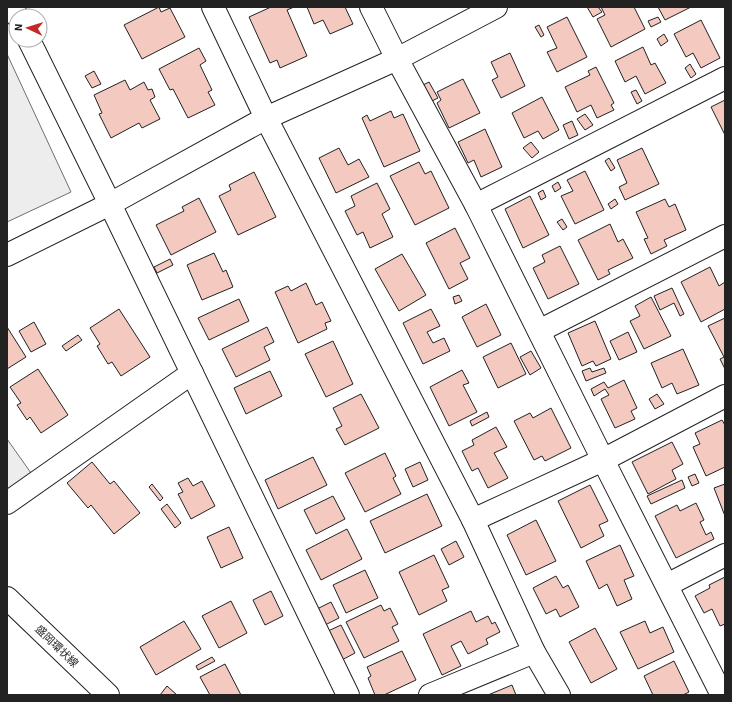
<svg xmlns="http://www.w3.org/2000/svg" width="732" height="702" viewBox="0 0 732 702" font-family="'Source Sans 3','Noto Sans JP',sans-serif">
  <rect width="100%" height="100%" fill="#fff"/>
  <g fill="#ededed" stroke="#6f6f6f">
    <path d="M7 54 71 192 7 222Z"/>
    <path d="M7 439 31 473 7 491Z"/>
  </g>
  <g fill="#f3c9c0" stroke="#222">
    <path d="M159 7 161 12 170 8 185 37 142 59 124 25Z"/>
    <path d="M271 7H294L287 10 307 56 280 68 277 60 270 63 249 17Z"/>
    <path d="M307 7H345L353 24 330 34 323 20 314 24Z"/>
    <path d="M587 7H598L602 12 593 17Z"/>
    <path d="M601 7H634L645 29 611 47 597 19 605 15Z"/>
    <path d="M658 7H691L665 20Z"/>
    <path d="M567 17 587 57 557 72 547 52 557 48 547 27Z"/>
    <path d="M658 17 661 22 651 27 648 21Z"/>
    <path d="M701 20 720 58 701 68 693 53 686 57 674 34Z"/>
    <path d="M539 25 544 35 541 37 535 27Z"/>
    <path d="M664 34 668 41 661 46 657 39Z"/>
    <path d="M643 47 651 65 655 63 666 83 645 94 636 76 625 82 615 61Z"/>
    <path d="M199 48 206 61 200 65 212 90 208 92 215 105 188 118 173 89 170 90 159 69Z"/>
    <path d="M510 53 525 86 501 98 492 80 498 77 491 62Z"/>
    <path d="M690 64 696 74 691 78 685 68Z"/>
    <path d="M596 67 614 103 611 105 614 110 597 118 591 105 577 112 565 87 590 75 588 71Z"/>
    <path d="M94 71 101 84 92 88 85 76Z"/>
    <path d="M463 79 480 113 449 128 437 103 441 100 437 92Z"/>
    <path d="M125 80 130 90 144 82 148 90 152 89 155 97 150 100 160 119 142 128 139 123 111 138 99 114 102 113 94 95Z"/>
    <path d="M429 82 438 98 432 101 423 85Z"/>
    <path d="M636 90 642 101 637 104 631 92Z"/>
    <path d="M542 97 559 130 543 139 538 131 524 138 512 113Z"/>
    <path d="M725 100V135L711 107Z"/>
    <path d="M391 111 394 118 403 114 420 151 384 167 362 118 367 115 370 121Z"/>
    <path d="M585 114 593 125 585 130 577 119Z"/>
    <path d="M572 121 578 135 569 139 563 125Z"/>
    <path d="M485 129 502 167 481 177 474 160 468 163 458 142Z"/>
    <path d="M531 142 539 152 532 158 523 148Z"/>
    <path d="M339 148 348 165 359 159 369 177 336 193 319 158Z"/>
    <path d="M642 148 659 184 625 200 619 187 627 183 617 160Z"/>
    <path d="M609 158 615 168 611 171 605 161Z"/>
    <path d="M419 162 425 174 431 171 449 208 415 225 390 176Z"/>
    <path d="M585 171 604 210 575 224 561 196 573 191 567 180Z"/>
    <path d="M254 172 276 217 238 235 219 196 231 190 229 185Z"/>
    <path d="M558 182 561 188 555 192 552 186Z"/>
    <path d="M377 183 390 209 382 214 393 237 370 248 363 232 357 235 345 211 355 206 351 196Z"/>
    <path d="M543 190 546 197 541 200 538 193Z"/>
    <path d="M530 196 549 235 523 248 505 209Z"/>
    <path d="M199 198 216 232 171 255 156 225 184 211 182 207Z"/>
    <path d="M615 199 618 204 611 209 608 204Z"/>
    <path d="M665 199 669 207 675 204 686 230 664 240 667 246 651 254 644 239 648 238 636 212Z"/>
    <path d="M562 219 567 227 563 230 557 222Z"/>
    <path d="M610 224 618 242 623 239 633 258 608 270 610 274 598 280 578 240Z"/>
    <path d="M455 228 470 258 460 263 468 279 449 289 426 243Z"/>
    <path d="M560 246 579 284 548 299 533 268 545 262 542 255Z"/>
    <path d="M214 253 223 272 226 270 233 287 202 300 187 265Z"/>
    <path d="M402 254 426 295 399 311 375 269Z"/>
    <path d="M170 259 173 265 157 273 154 267Z"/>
    <path d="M710 267 719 286 725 282V309L701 322 681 282Z"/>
    <path d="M306 283 316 305 322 302 331 321 325 323 327 329 298 343 275 292 288 286 291 291Z"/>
    <path d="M672 288 684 314 680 316 674 303 660 310 654 296Z"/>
    <path d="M459 295 462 301 455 304 453 297Z"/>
    <path d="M651 297 671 336 644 349 630 321 640 316 635 306Z"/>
    <path d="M239 299 249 321 209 340 198 318Z"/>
    <path d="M486 304 501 335 477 347 462 317Z"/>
    <path d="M119 309 150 357 121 376 112 362 108 364 97 346 100 344 90 328Z"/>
    <path d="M431 309 440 326 427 332 433 343 444 338 450 351 423 364 403 323Z"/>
    <path d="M725 318V369L720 359 724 357 708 326Z"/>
    <path d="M595 321 611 359 596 366 593 361 582 366 568 333Z"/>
    <path d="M34 322 46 344 31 352 19 331Z"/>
    <path d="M7 327 26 357 7 369Z"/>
    <path d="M267 327 274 342 264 347 270 360 236 377 222 349Z"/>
    <path d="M628 332 637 352 619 360 610 341Z"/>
    <path d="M78 335 82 340 66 351 62 346Z"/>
    <path d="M333 341 353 384 326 397 305 354Z"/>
    <path d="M511 343 526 374 498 388 483 357Z"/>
    <path d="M683 349 699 385 677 394 672 383 662 388 651 363Z"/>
    <path d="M531 351 541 368 530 375 520 357Z"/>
    <path d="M590 368 592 372 604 368 606 373 586 381 582 371Z"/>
    <path d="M38 369 68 415 41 433 30 417 27 420 17 405 21 403 10 387Z"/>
    <path d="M462 370 469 383 463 385 477 412 449 426 430 387Z"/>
    <path d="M270 371 282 396 246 414 234 388Z"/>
    <path d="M624 380 637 408 631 411 635 419 615 428 601 399 609 395 605 389 594 396 591 389 604 382 608 388Z"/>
    <path d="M361 394 379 428 345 445 336 429 342 426 333 408Z"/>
    <path d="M657 394 664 404 655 409 649 399Z"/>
    <path d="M551 408 571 448 545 461 542 456 534 460 514 421 530 413 533 418Z"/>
    <path d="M487 412 489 417 472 426 470 421Z"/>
    <path d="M722 420 725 425V467L706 476 693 447 700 444 695 433Z"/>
    <path d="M496 427 507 447 494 453 508 478 488 488 478 468 472 471 462 451 474 445 472 440Z"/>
    <path d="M672 442 683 464 672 470 676 479 648 494 632 462Z"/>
    <path d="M385 453 396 476 393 478 401 494 365 512 345 473Z"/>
    <path d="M313 457 327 485 278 509 265 480Z"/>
    <path d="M92 462 110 484 114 481 140 513 114 534 91 505 88 508 67 483Z"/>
    <path d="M420 462 428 480 413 487 405 469Z"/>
    <path d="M695 474 699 483 692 486 688 477Z"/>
    <path d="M188 478 193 486 202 481 215 506 191 519 178 494 183 492 178 483Z"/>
    <path d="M682 480 685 488 651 504 647 496Z"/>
    <path d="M152 484 163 498 160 501 149 487Z"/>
    <path d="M725 484V516L714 488Z"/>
    <path d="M590 485 608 521 599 525 604 536 581 548 558 501Z"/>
    <path d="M427 494 442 526 385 553 370 521Z"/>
    <path d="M333 496 345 519 316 534 304 510Z"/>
    <path d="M696 503 704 520 700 522 706 535 711 532 714 539 676 558 655 516 677 505 680 511Z"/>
    <path d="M167 504 181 523 175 528 161 509Z"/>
    <path d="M536 520 556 561 526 575 507 535Z"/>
    <path d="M229 527 243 558 221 568 207 537Z"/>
    <path d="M347 529 362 559 321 580 306 550Z"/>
    <path d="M456 541 464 557 449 565 441 549Z"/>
    <path d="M620 545 634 576 624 580 632 599 617 606 607 584 599 589 586 561Z"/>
    <path d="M434 555 449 587 442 590 447 601 419 615 399 572Z"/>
    <path d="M365 570 378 598 346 613 333 585Z"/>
    <path d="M556 576 563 588 568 585 579 607 560 617 556 609 546 614 533 588Z"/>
    <path d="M725 577V624L720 626 712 609 704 613 695 596 710 588 709 585Z"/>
    <path d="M271 591 283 616 265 625 253 600Z"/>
    <path d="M231 601 247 633 219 648 202 616Z"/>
    <path d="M331 602 339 618 323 626 315 610Z"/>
    <path d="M381 605 384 611 390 608 398 624 392 627 399 641 364 658 346 622Z"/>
    <path d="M471 611 476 622 488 616 492 624 495 622 500 632 486 639 488 644 468 654 461 641 451 646 461 666 442 675 423 634Z"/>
    <path d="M184 621 201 649 156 675 140 647Z"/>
    <path d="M645 621 650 633 663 627 674 652 638 669 620 632Z"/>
    <path d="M341 625 355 653 340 661 326 632Z"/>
    <path d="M595 628 617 669 591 683 569 642Z"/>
    <path d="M402 651 416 680 384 695H375L368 678 371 676 367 667Z"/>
    <path d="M212 657 215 661 198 670 196 666Z"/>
    <path d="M674 661 689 692 683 695H653L644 676Z"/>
    <path d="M225 664 241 695H210L200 677Z"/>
    <path d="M512 685 516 695H488Z"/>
    <path d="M167 686 177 695H160Z"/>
  </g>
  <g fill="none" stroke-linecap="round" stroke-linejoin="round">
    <defs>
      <g id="minor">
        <path d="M12 7 17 16"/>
        <path d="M213 7 266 118 473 520 534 652 559 695"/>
        <path d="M371 7 397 59 476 205 603 460 722 695"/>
        <path d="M29 40 110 204 348 695"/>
        <path d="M476 205 725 78"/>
        <path d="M539 331 725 236"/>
        <path d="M7 503 192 373"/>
        <path d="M473 520 603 460 725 396"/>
        <path d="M667 585 725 555"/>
        <path d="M430 695 534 652"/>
      </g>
      <path id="tertiary" d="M7 255 110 204 266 118 397 59 496 7"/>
      <path id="primary" d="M7 598 108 695"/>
    </defs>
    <use href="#minor" stroke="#222" stroke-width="24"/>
    <use href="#tertiary" stroke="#222" stroke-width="24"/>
    <use href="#primary" stroke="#222" stroke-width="24"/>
    <use href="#minor" stroke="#fff" stroke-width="22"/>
    <use href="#tertiary" stroke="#fff" stroke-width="22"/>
    <use href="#primary" stroke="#fff" stroke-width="22"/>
  </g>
  <g text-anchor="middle" stroke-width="3" stroke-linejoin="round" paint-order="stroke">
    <g font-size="11" fill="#222" stroke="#fff">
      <text transform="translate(57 646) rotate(44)" y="4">盛岡環状線</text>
    </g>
  </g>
  <rect width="732" height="702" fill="none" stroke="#222222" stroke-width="16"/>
  <g transform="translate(28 28) rotate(274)"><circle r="19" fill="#ffffff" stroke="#a7a7a7"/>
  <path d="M0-3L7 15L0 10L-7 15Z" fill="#c62828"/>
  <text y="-6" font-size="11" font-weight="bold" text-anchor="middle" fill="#222222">N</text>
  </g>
</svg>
